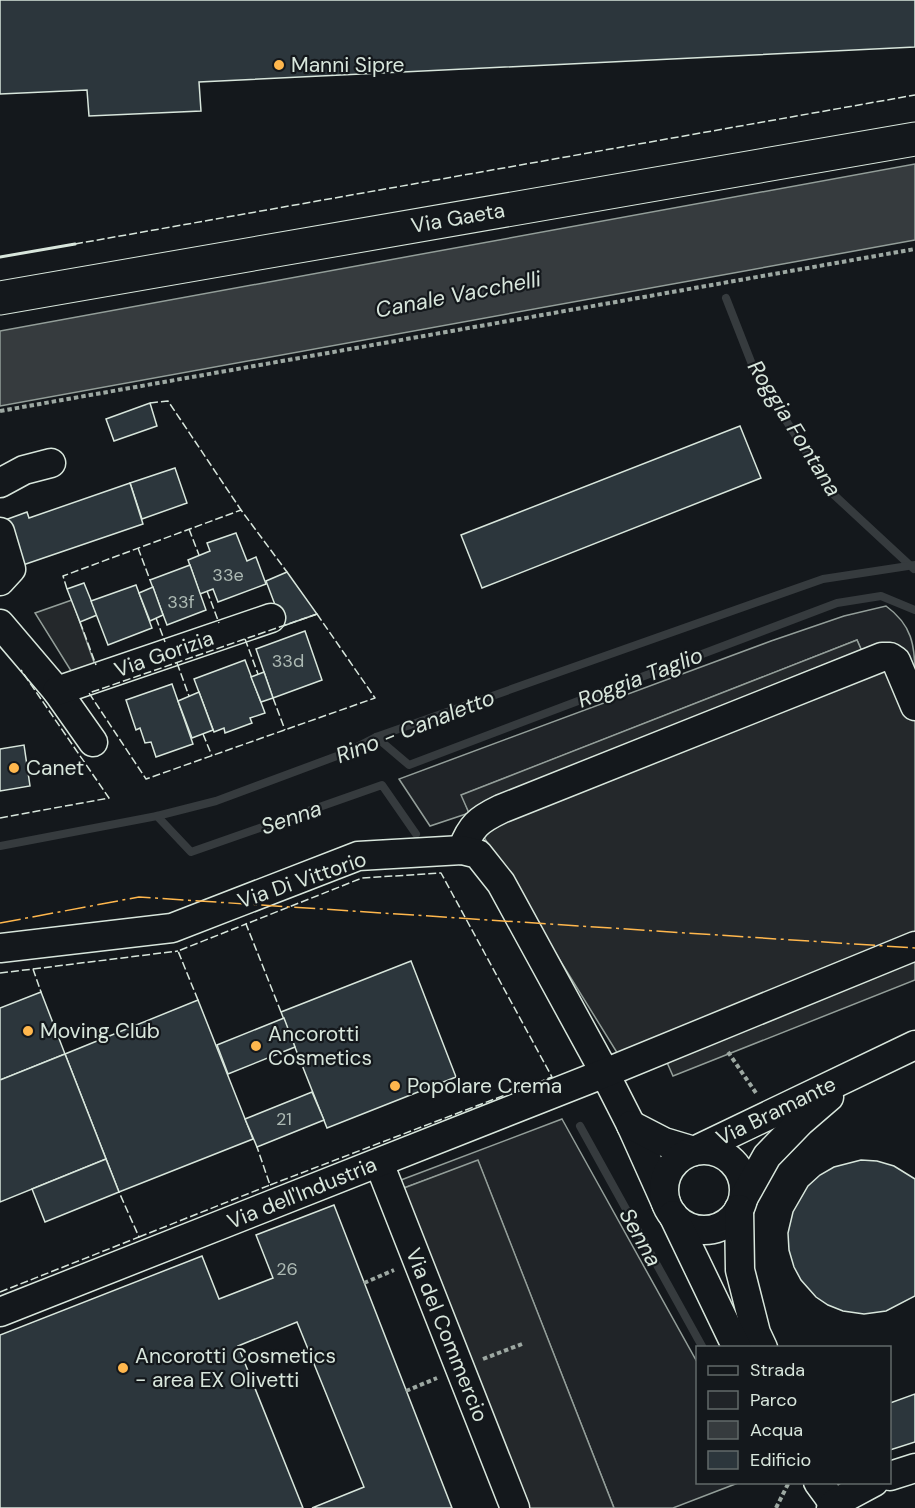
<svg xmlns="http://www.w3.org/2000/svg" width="915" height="1508" viewBox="0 0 915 1508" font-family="'DM Sans',sans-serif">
  <rect width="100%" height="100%" fill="#14181c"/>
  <g fill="#202428" stroke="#939e99" stroke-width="1.5">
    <path d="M886 606C912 625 915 645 915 675L864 656 857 640 462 795 469 813 430 826 399 779 771 641 844 616Z"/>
    <path d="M562 1119 697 1362 698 1482 738 1483 673 1508H614L478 1161 404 1188 401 1180Z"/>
  </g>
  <g fill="#24282b" stroke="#939e99" stroke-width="1.5">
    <path d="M72 600 95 665 73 674 35 613Z"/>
    <path d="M857 640 864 656 915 675V980L673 1076 665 1058 629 1072 469 813 461 795Z"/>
    <path d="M478 1160 614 1508H528L404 1188Z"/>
  </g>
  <path fill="#363b3e" stroke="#939e99" stroke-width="1.5" d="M915 164V240L0 406V331Z"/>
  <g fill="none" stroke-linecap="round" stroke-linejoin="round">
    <g stroke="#363b3e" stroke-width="8">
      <path d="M726 298 755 372 833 494 914 569"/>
      <path d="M376 737 409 765 837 603 881 596 915 610"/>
      <path d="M157 816 191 852 382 785 416 834"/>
      <path d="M0 846 157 816 216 801 345 753 376 737 823 579 915 565"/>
      <path d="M580 1126 703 1348"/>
    </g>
  </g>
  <g fill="#2c363c" stroke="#d8e6dc" stroke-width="1.5">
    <path d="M0 0H915V47L199 82 201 111 89 116 87 90 0 94Z"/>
    <path d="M150 403 157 426 114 441 106 419Z"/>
    <path d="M740 426 761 478 482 588 461 535Z"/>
    <path d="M175 468 187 503 142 519 130 483Z"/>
    <path d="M130 483 143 524 20 566 5 520 27 512 29 518Z"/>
    <path d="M236 533 247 561 256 557 266 584 218 602 213 589 200 594 188 560 210 551 207 543Z"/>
    <path d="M190 565 206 610 167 625 150 580Z"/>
    <path d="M287 572 317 614 283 626 266 581Z"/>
    <path d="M84 583 97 615 80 622 67 589Z"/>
    <path d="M136 585 152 628 108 645 91 601Z"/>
    <path d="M153 587 163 615 150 621 139 593Z"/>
    <path d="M305 631 322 680 273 698 256 649Z"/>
    <path d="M245 660 265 713 250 718 252 723 225 733 224 728 214 732 194 679Z"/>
    <path d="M264 672 273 698 261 702 251 677Z"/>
    <path d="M172 684 193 744 156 757 151 742 145 743 140 728 136 730 126 700Z"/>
    <path d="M199 692 213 730 192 738 178 701Z"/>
    <path d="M24 745 30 786 0 791V749Z"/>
    <path d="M411 961 456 1077 327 1128 281 1012Z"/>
    <path d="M41 992 65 1054 0 1080V1008Z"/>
    <path d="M198 1000 253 1139 119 1192 65 1054Z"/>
    <path d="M284 1018 295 1047 228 1074 217 1045Z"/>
    <path d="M65 1054 106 1159 0 1202V1080Z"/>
    <path d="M312 1092 324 1120 257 1147 245 1119Z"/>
    <path d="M106 1159 119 1192 45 1222 32 1189Z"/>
    <path d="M861 1160 877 1161 894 1166 915 1179V1296L886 1311 864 1314 843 1311 828 1305 816 1297 801 1280 794 1267 789 1250 788 1233 793 1212 808 1186 820 1175 834 1167Z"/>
    <path d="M334 1205 452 1508H312L364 1487 297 1322 238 1346 303 1508H0V1335L202 1256 219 1299 273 1278 256 1235Z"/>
    <path d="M915 1394V1442L890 1450V1403Z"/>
  </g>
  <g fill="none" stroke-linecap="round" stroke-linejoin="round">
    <defs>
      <g id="minor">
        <path d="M0 483 24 470 51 463"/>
        <path d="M0 532 11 569 0 581"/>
        <path d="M0 624 57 691 93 742"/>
        <path d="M57 691 271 618"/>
        <path d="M462 850C471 826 478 820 501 809L882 657H890L896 661 915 706"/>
        <path d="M0 948 172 928 358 856 462 850 478 854 501 883 600 1064 631 1125 666 1203"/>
        <path d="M631 1125 664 1142 694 1151 915 1045"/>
        <circle cx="704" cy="1190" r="40"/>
        <path d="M379 1163 515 1508"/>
        <path d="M744 1197 767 1156 800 1122 829 1097"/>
        <path d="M739 1209 740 1270 756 1333 763 1348"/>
        <path d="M673 1215 737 1348"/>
        <path d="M0 1312 605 1073 915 946"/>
        <path d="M890 1476 915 1468"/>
        <path d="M818 1482 837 1508"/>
        <path d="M831 1508 835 1503 874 1482"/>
      </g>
      <path id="major" d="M0 298 915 139"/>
    </defs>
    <use href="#minor" stroke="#d8e6dc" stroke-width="31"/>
    <use href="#major" stroke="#d8e6dc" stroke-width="35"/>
    <g stroke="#9da8a2" stroke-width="4" stroke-dasharray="4.5 3" stroke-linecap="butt">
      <path d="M0 411 915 249"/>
      <path d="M728 1052 756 1093"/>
      <path d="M364 1283 394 1270"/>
      <path d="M483 1359 522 1344"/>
      <path d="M406 1391 437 1378"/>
      <path d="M776 1508 789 1482"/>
    </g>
    <use href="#minor" stroke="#14181c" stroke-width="28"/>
    <use href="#major" stroke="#14181c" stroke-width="33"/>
    <g stroke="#d8e6dc" stroke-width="1.5" stroke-dasharray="8 3" stroke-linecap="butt">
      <path d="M75 244 915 95"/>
      <path d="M150 403 168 401 241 510"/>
      <path d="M189 529 199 555"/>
      <path d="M138 548 150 580"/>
      <path d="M67 589 63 576 241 510 287 572"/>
      <path d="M207 591 219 623"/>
      <path d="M317 614 375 698 146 779 89 693Z"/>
      <path d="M156 618 165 642"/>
      <path d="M80 622 96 665"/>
      <path d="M245 639 258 674"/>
      <path d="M177 663 189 696"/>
      <path d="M273 698 285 730"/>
      <path d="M203 734 212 756"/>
      <path d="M0 818 109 798 21 670"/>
      <path d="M33 969 178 951"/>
      <path d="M0 973 33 969 41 992"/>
      <path d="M198 1000 178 951 246 924"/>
      <path d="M270 1185 552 1077 441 873 362 878 246 924 281 1012"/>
      <path d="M139 1237 270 1185 257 1147"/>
      <path d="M0 1292 139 1237 119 1192"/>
    </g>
    <path stroke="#d8e6dc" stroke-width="3" d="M0 257 75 244"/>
    <path stroke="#ffb74d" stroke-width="1.5" stroke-dasharray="21 4.5 3 4.5" stroke-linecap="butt" d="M0 923 139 897 915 948"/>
  </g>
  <g fill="#ffb74d" stroke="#14181c" stroke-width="2">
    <circle cx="279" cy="65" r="6"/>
    <circle cx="14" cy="768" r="6"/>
    <circle cx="28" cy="1031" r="6"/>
    <circle cx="256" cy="1046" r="6"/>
    <circle cx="395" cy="1086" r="6"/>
    <circle cx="123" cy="1368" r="6"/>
  </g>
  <g text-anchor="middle" stroke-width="4.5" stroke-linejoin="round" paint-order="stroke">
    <g font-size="18" fill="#adbab4">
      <text x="228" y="581">33e</text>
      <text x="181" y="608">33f</text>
      <text x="288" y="667">33d</text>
      <text x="284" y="1125">21</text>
      <text x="287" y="1275">26</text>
    </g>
    <g font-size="21" fill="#d8e6dc" stroke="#14181c" text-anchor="start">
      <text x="291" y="72">Manni Sipre</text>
      <text x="26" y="775">Canet</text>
      <text x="40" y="1038">Moving Club</text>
      <text x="268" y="1041">Ancorotti<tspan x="268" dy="24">Cosmetics</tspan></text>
      <text x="407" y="1093">Popolare Crema</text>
      <text x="135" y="1363">Ancorotti Cosmetics<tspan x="135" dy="24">- area EX Olivetti</tspan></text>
    </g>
    <g font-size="21" fill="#d8e6dc" stroke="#14181c">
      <text transform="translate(458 218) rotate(-10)" y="7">Via Gaeta</text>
      <text transform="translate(164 654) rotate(-19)" y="7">Via Gorizia</text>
      <text transform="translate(302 880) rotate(-19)" y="7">Via Di Vittorio</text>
      <text transform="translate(776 1111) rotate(-26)" y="7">Via Bramante</text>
      <text transform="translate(302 1193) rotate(-22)" y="7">Via dell'Industria</text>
      <text transform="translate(447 1335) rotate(68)" y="7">Via del Commercio</text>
    </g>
    <g font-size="22" font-style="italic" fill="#d8e6dc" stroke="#14181c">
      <text transform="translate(458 294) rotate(-11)" y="8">Canale Vacchelli</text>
      <text transform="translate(795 428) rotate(58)" y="8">Roggia Fontana</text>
      <text transform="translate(640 677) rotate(-21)" y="8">Roggia Taglio</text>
      <text transform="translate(415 726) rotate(-21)" y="8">Rino - Canaletto</text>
      <text transform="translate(291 817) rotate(-19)" y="8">Senna</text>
      <text transform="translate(641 1237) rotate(61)" y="8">Senna</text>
    </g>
  </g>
  <rect x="696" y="1346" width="195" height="138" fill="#14181c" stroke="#626a69" stroke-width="1.5"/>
  <rect x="708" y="1366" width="30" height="9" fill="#14181c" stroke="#626a69" stroke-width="1.5"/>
  <text x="750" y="1376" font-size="18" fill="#d8e6dc">Strada</text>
  <rect x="708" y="1391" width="30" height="18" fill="#202428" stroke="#626a69" stroke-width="1.5"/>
  <text x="750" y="1406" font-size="18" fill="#d8e6dc">Parco</text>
  <rect x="708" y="1421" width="30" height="18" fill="#363b3e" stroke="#626a69" stroke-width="1.5"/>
  <text x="750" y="1436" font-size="18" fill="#d8e6dc">Acqua</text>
  <rect x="708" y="1451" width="30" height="18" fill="#2c363c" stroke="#626a69" stroke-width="1.5"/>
  <text x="750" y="1466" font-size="18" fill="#d8e6dc">Edificio</text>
</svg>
